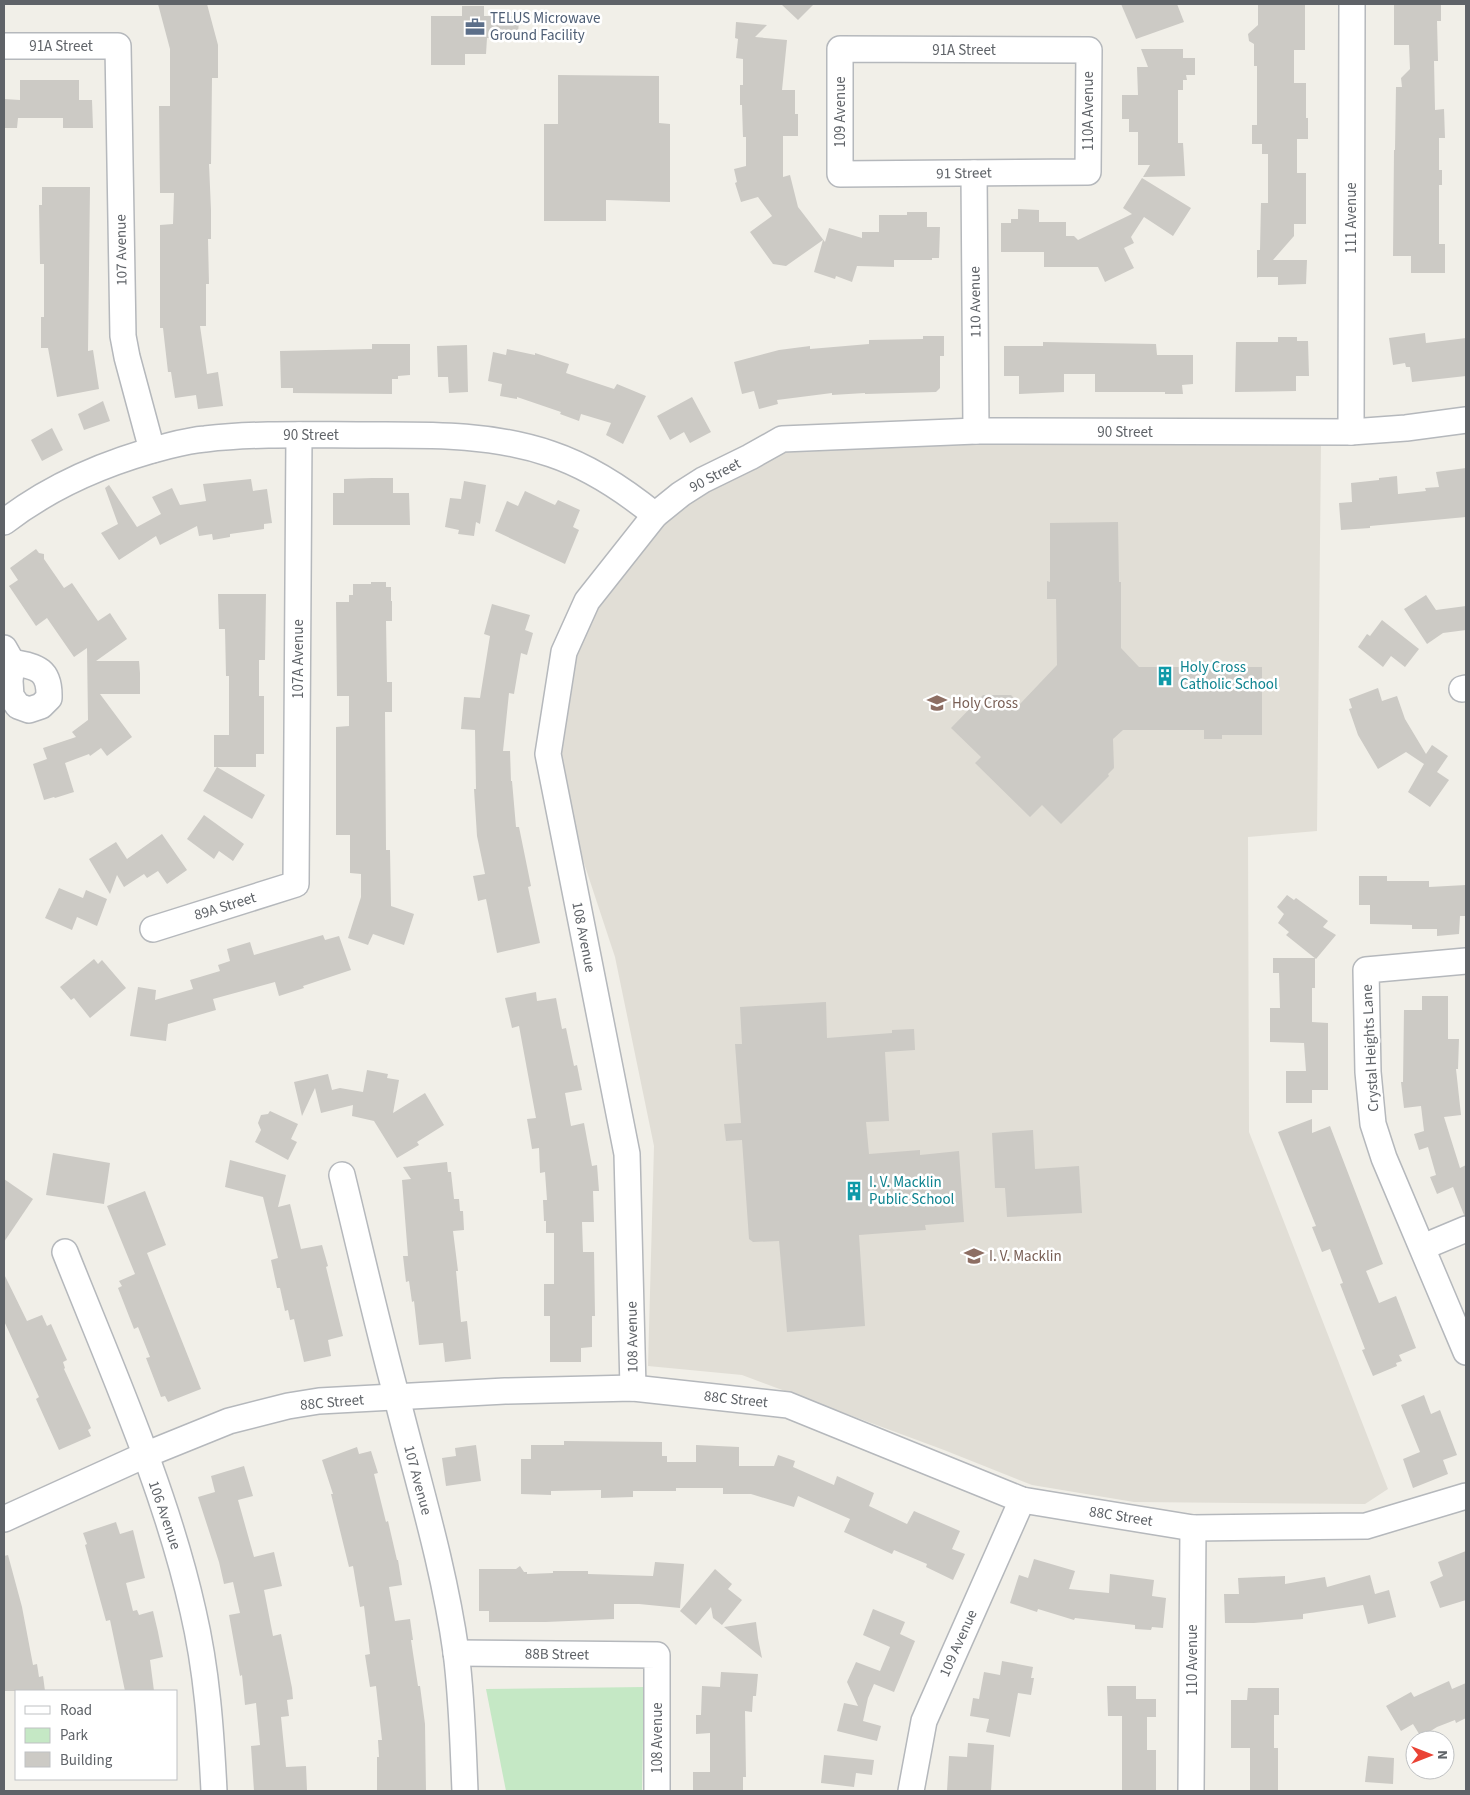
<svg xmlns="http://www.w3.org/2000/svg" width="1470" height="1795" viewBox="0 0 1470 1795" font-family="'Source Sans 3',sans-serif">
  <rect width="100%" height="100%" fill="#f1efe8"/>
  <path fill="#e1ded6" d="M782 439 1321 445 1317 831 1248 837 1249 1132 1388 1489 1365 1504 1134 1502 1032 1485 944 1450 742 1375 648 1366 654 1146 615 957 548 754 564 652 655 515Z"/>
  <path fill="#c5e8c5" d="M644 1687 642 1791H506L486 1689Z"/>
  <g fill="#cccac5">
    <path d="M158 4H207L218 45V78H212L211 164H209L211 210V239H208L209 284H206V326H200L207 374 218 372 223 406 198 409 196 395 175 398 171 372H168L163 328H160V225L173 224 174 193H160L159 106H170V49Z"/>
    <path d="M781 4H814L798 20Z"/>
    <path d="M1121 4H1177L1184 22 1136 39Z"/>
    <path d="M1258 4H1305V50H1294V83H1306V118H1308V139H1297V173H1306V224H1294V236L1273 260H1307L1306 284 1278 285V277H1258L1257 278V250H1260L1261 203H1268V154H1262V144H1252V125H1257V66H1254V44L1249 41 1248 34 1258 25Z"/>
    <path d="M1394 4H1441V21H1437L1438 61H1434L1435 110 1444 109 1445 138H1439V170H1442V185H1439V244H1445V273H1411V256H1393L1394 150H1395L1396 87H1402L1401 78 1410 69 1409 45H1394Z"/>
    <path d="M462 6H484V16H519L518 38H487L486 54H465V65H431V16H462Z"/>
    <path d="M736 22 767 25 755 37 787 40 782 90H795V114H798V136H783V177L790 175 798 207 825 242 829 228 862 238V232H879V215H907V212H927V227H940L939 258H932V260H894V267L857 266 852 282 836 276 835 279 814 272 823 240 786 266 773 264 750 232 772 216 758 197 741 202 735 183 737 182 734 169 746 166V137H743L742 105H740V85H743V59L736 58 738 39 735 38Z"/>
    <path d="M1141 49H1183V58H1195V75H1186L1187 80H1183V90H1178V143H1183L1185 176 1143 177 1150 165H1138V132H1129V119H1122V95H1138L1137 67H1148Z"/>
    <path d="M558 75 659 76V123L670 124V202L606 200V221H544V124H558Z"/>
    <path d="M20 80H79V100H92L93 128H63V118H18L17 128H4V99L20 100Z"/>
    <path d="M1142 178 1191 208 1173 236 1144 217 1131 237 1134 243 1124 248 1134 268 1105 282 1098 267H1044V252H1001V223H1011V219H1018V209L1039 210V222H1066V236H1074L1078 240 1132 214 1123 208Z"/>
    <path d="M42 187H90L88 351 93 350 99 389 57 397 48 348H41V317H44V264H40L39 205H42Z"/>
    <path d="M1425 333 1426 343 1466 338V376L1412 382 1410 367H1406L1405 363 1393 365 1389 338Z"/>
    <path d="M923 336H944V356H940V388L936 392 865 394V393L832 395V393L777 400 778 404 759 409 754 391 742 394 734 362 779 350 810 346V349L869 344V340L923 339Z"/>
    <path d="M1278 337H1297V341H1308L1309 376H1296V391L1235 392 1236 342H1278Z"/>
    <path d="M1043 342 1156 344 1157 355H1193V384L1182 385 1183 394H1165V392H1095V374H1064V392L1019 394V376H1004V346H1043Z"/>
    <path d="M372 344H410V375L398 376V379H392V394L293 393V388H281L280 351 372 349Z"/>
    <path d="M467 345 468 392 449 393 448 377H438L437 346Z"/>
    <path d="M507 349 535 355V353L569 364 566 373 614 389 617 384 646 396 623 444 606 435 611 423 581 414 579 421 560 414 561 412 517 397V399L500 396 502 384 488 381 493 352 506 355Z"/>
    <path d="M692 397 711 432 690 443 684 432 670 440 657 416Z"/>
    <path d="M103 401 110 421 84 430 78 414Z"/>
    <path d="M52 428 63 450 42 461 31 440Z"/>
    <path d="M1466 468V517L1370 526V528L1341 530 1339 503 1352 502 1351 483 1379 480V478L1397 476 1398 494 1426 491 1425 488 1439 487 1436 472Z"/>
    <path d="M372 478H393V493H409L410 525H333V493H344V479Z"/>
    <path d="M251 479 253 491 267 489 272 523 264 524V529L230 534V537L213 540 212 534 199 536 197 526 160 545 156 536 119 560 101 533 118 524 105 488 109 485 137 527 161 514 152 497 172 488 180 505 206 501 203 484Z"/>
    <path d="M464 481 486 485 480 524 476 522 474 536 458 534 459 530 445 527 450 498 461 499Z"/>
    <path d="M525 491 555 505 558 500 580 510 573 527 579 530 565 564 495 531 507 501 518 506Z"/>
    <path d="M1118 522 1119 582H1121V648L1139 667H1262V735H1222V739H1204V730H1123L1113 739 1114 768 1108 774 1109 776 1061 824 1042 805 1030 817 975 763 981 757 951 728 983 695H1011L1020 704 1057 665 1056 599H1047V581L1050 582V523Z"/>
    <path d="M36 549 39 553 44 554V559L64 588 72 583 98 621 110 613 127 639 96 661H139L140 673V694H100L132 737 107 756 101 748 90 756 89 754 65 763 74 792 55 798 54 797 44 800 33 764 47 759 43 748 76 737 72 732 88 720 87 648 74 657 47 618 36 626 9 586 18 580 10 568Z"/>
    <path d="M371 582H386V587H391V601H392V621H386L387 682H392V712H385L386 850H390L391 906 414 914 404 945 373 934 368 945 348 938 361 897V874L350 873V835H336V727L349 726V696H337L336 602H349V595H353V584H371Z"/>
    <path d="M218 594H266L265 660H259V696H264V754H256V767H217L265 795 252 819 203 791 217 767H214V735H229V676H226L225 629H219Z"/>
    <path d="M1426 595 1436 610 1466 606V630L1443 633 1427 644 1404 609Z"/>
    <path d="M492 604 530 615 525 630 533 633 527 655 521 653 514 694 509 693 503 751H510L511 781H512L516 827H519L531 886 528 887 540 943 497 953 486 899 478 901 473 876 485 874 477 836 474 789H476L475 730 461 729 464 697 480 698 490 636 484 634Z"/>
    <path d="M1382 620 1419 649 1405 667 1391 656 1383 667 1358 647 1367 634 1370 636Z"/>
    <path d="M1378 688 1382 701 1397 696 1405 719 1426 754 1432 745 1448 756 1437 772 1449 780 1430 807 1408 792 1424 764 1406 752 1378 769 1358 735 1349 709 1352 708 1349 699Z"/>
    <path d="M204 815 244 844 233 861 219 851 214 859 187 839Z"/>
    <path d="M162 834 187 870 167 884 158 871 147 878 144 874 124 887 117 875 110 894 89 859 116 842 127 859Z"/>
    <path d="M1359 876H1387V881H1429V887L1466 885V916H1460L1459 934 1437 936V929H1412V925L1370 924V905H1359Z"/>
    <path d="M59 888 83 898 86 890 107 899 97 926 77 917 72 930 45 918Z"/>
    <path d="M1287 895 1294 900 1296 898 1328 921 1323 927 1336 935 1316 959 1286 935 1289 932 1278 923 1284 914 1277 907Z"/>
    <path d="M323 935 325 940 339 936 351 970 303 986 304 988 279 996 275 982 213 999 216 1010 168 1024 166 1041 130 1036 138 987 156 990 155 1000 193 989 190 980 220 971 218 965 230 961 227 949 250 942 254 955Z"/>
    <path d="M1273 958H1315V988H1312V1022L1328 1023V1090H1312V1103H1286V1071H1306L1304 1043 1270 1042V1008H1280L1279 973H1273Z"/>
    <path d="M94 959 98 964 102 960 126 988 90 1018 74 998 71 1000 60 987Z"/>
    <path d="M536 992 537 1001 556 998 562 1029 566 1028 574 1066 577 1065 582 1090 565 1093 571 1126 584 1123 592 1166 597 1165 599 1191H593L594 1222H582L583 1252H594L595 1316H592V1347L581 1348V1362H550V1316H544V1284H554V1233H546V1221H544L543 1200H547L545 1172 540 1173 539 1148 532 1149 527 1119 536 1118 519 1026 512 1028 505 998Z"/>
    <path d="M1422 996H1448V1039H1459L1458 1069H1456L1461 1115 1444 1117 1460 1168 1466 1165V1215H1464L1453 1187 1437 1194 1430 1177 1436 1175 1428 1147 1419 1150 1414 1134 1424 1131 1421 1106 1404 1108 1401 1082H1403L1404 1010H1422Z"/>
    <path d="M826 1002 827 1038 892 1033V1030L914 1029 915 1050 885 1052 889 1121 866 1122 869 1154 920 1150V1155L959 1151 964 1222 925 1225 926 1230 859 1235 865 1326 787 1332 779 1241 753 1242 749 1239 742 1140 726 1141 724 1124 741 1123 735 1044H742L740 1007Z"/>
    <path d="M367 1070 388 1074 387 1078 399 1080 393 1113 425 1093 444 1125 417 1142 419 1145 397 1158 374 1121 352 1116 353 1105 321 1113 315 1088 302 1116 294 1082 328 1074 332 1090 340 1088 363 1092Z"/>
    <path d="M270 1111 298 1124 291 1139 297 1142 288 1160 255 1142 261 1130 258 1123 261 1115 268 1114Z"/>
    <path d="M1312 1119V1133L1330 1126 1383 1264 1366 1271 1379 1303 1396 1296 1416 1348 1399 1355 1402 1361 1396 1363 1397 1366 1373 1376 1362 1350 1365 1349 1340 1284 1343 1283 1330 1249 1322 1252 1312 1227 1316 1226 1278 1132Z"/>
    <path d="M1033 1130 1035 1169 1079 1166 1082 1213 1007 1217 1005 1188H995L992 1133Z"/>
    <path d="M53 1153 110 1163 104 1204 46 1195Z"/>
    <path d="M230 1160 286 1175 278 1207 290 1204 301 1249 322 1245 328 1266 326 1267 343 1336 328 1340 331 1356 304 1362 294 1319 290 1320 288 1310 285 1311 280 1288H277L271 1260 278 1258 263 1197 225 1187Z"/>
    <path d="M447 1162 448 1172H451L454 1199H459L460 1211H463L464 1230 453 1231 458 1271H456L461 1322 467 1321 471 1359 445 1362 443 1343 419 1345 414 1301 412 1302 409 1281 406 1282 403 1256H408L402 1180 411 1179 403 1167Z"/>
    <path d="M4 1179 33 1199 4 1242Z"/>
    <path d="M145 1191 166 1245 147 1253 201 1389 168 1402 165 1396 161 1397 146 1358 150 1357 138 1327 134 1329 118 1288 122 1286 119 1281 135 1274 107 1206Z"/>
    <path d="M4 1274 27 1321 42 1315 47 1326 51 1324 67 1360 63 1362 65 1368 64 1369 91 1428 88 1430 91 1436 59 1450 36 1399 39 1397 4 1321Z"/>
    <path d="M1424 1395 1431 1414 1440 1410 1457 1455 1443 1460 1448 1474 1413 1488 1403 1459 1420 1452 1401 1405Z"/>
    <path d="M564 1441 662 1442V1456H667V1462H696V1445L739 1447V1466H774L778 1455 795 1461 793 1467 834 1485 837 1476 874 1493 869 1506 907 1524 914 1511 960 1531 952 1549 965 1554 953 1580 926 1567 927 1564 894 1550 892 1554 844 1532 850 1519 798 1496 794 1507 751 1494H723V1488H676V1491H633V1497L601 1498V1490L551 1491V1495L521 1494V1459H531V1445H564Z"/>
    <path d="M476 1445 481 1481 446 1486 442 1458 456 1456 455 1448Z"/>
    <path d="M357 1447 359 1454 371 1451 378 1473 374 1474 386 1522 388 1521 397 1560H398L402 1585 389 1587 395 1621 410 1619 413 1640H411L418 1686H420L425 1724 426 1791H377V1757H379L378 1740H382L376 1686 370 1687 365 1655 370 1654 364 1606 360 1607 353 1566 349 1567 331 1494H333L322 1460Z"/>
    <path d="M244 1466 253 1496 238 1500 254 1557 274 1552 282 1586 264 1590 273 1636 281 1634 292 1688 293 1699 287 1700 289 1716 281 1717 286 1767 306 1766 307 1791H254L251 1746 260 1745 256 1703 245 1705 242 1675 240 1676 229 1615 240 1613 233 1582 224 1584 219 1562 198 1497 215 1492 211 1476Z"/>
    <path d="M116 1522 120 1534 133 1530 145 1578 126 1583 133 1611 137 1610 139 1615 153 1611 158 1632 163 1657 150 1660 154 1691H125L110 1620 106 1621 85 1545 87 1544 83 1533Z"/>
    <path d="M1466 1551V1600L1440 1608 1430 1582 1443 1576 1438 1562Z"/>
    <path d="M8 1555 22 1607 33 1665 37 1664 39 1677 43 1676 45 1691H4V1556Z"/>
    <path d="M1034 1559 1075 1571 1069 1589 1109 1593 1110 1574 1154 1580 1152 1596 1166 1598 1163 1628 1152 1627 1151 1630 1135 1629V1625L1075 1618 1074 1620 1038 1609 1037 1612 1010 1603 1019 1575 1028 1578Z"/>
    <path d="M655 1562 684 1564 680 1608 639 1604H614V1619L546 1622H489V1611H479V1569H516L520 1566 524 1572H527V1574L553 1573V1571H588V1574L653 1576Z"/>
    <path d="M715 1569 732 1584 728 1589 742 1600 722 1625 713 1618 711 1607 696 1625 680 1611Z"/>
    <path d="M1370 1575 1375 1594 1389 1590 1396 1617 1368 1624 1363 1605 1303 1614V1619L1254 1623H1225L1224 1594H1239L1238 1578 1285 1576V1584L1325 1577 1327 1587Z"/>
    <path d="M873 1609 905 1622 900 1634 915 1641 894 1692 874 1684 868 1698 863 1721 881 1726 877 1741 837 1731 844 1703 858 1706 847 1682 856 1662 880 1671 890 1647 863 1635Z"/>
    <path d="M756 1622 758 1638 762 1658 724 1627Z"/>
    <path d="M1002 1661 1033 1667 1031 1678H1034L1031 1695 1018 1693 1010 1737 986 1732 989 1719 970 1716 973 1698 979 1699 984 1672 1000 1675Z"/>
    <path d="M721 1672 758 1674 756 1696H753L752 1712 745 1711 746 1777H743V1791H693V1772H710V1733L696 1734V1715H701L702 1686 720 1687Z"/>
    <path d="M1449 1681 1452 1689 1466 1683V1718L1456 1723 1455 1720 1437 1727 1421 1737 1413 1724 1401 1731 1386 1706 1411 1692 1414 1697Z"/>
    <path d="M1107 1686H1136V1699H1156V1717H1147V1750H1156V1791H1122V1716H1108Z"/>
    <path d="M1248 1688H1279V1715H1274V1748H1278V1791H1250V1748H1231V1700H1247Z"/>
    <path d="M968 1743 994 1745 991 1791H947L949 1756 967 1757Z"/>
    <path d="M824 1755 874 1760 872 1775 856 1773 854 1787 821 1783Z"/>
    <path d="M1368 1756 1394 1758 1393 1784 1365 1782Z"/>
  </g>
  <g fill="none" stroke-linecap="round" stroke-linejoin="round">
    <defs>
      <g id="minor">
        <path d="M4 46H118L123 336 127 357 152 450"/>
        <path d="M840 49 1089 50 1088 172 840 174Z"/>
        <path d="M974 173 976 431"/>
        <path d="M1351 432 1352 4"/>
        <path d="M4 522C52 485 109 461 168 446 180 443 192 440 205 439 257 433 311 435 364 435 427 435 490 433 551 454 590 467 623 489 655 515"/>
        <path d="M4 648 12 662 10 681 11 696 18 706 29 710 41 706 49 698C50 669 37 667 12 662"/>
        <path d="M1462 689 1466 688"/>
        <path d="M153 929 296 884 299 435"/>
        <path d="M1466 961 1366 970 1368 1072 1373 1124 1384 1158 1466 1352"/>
        <path d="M342 1175C360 1249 377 1324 397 1398 418 1482 444 1566 456 1652 462 1698 463 1745 465 1791"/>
        <path d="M1423 1247 1466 1229"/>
        <path d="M65 1252C111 1368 166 1490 193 1611 207 1671 211 1731 214 1791"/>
        <path d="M633 1388 627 1154 548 754 564 652 587 601 655 515 681 494 703 480 750 457 782 439 976 431 1351 432 1406 428 1466 420"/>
        <path d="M4 1519 145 1455 229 1421 288 1406 319 1401 505 1391 633 1388 788 1405 1022 1500 1193 1528 1366 1526 1466 1496"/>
        <path d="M456 1653 657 1655V1791"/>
        <path d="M911 1791 924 1721 1022 1500"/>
        <path d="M1191 1791 1193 1528"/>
      </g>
    </defs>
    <use href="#minor" stroke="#b5b8bc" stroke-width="28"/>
    <use href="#minor" stroke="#fff" stroke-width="25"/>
  </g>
  <defs>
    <symbol id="office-bare" viewBox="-9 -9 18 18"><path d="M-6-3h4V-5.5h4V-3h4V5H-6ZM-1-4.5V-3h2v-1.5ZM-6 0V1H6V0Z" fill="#5c6f8a" stroke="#fff" stroke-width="2.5" paint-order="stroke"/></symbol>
    <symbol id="building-bare" viewBox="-9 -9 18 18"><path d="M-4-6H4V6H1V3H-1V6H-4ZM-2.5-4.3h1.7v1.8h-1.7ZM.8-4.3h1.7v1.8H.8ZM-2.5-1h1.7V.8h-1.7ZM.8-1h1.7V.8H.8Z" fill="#0f9aa8" stroke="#fff" stroke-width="2.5" paint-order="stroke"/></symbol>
    <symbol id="school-bare" viewBox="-9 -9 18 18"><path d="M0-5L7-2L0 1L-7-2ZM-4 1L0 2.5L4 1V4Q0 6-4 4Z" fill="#8d6e63" stroke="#fff" stroke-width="2.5" paint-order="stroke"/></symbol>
  </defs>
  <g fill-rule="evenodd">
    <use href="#office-bare" x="461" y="13" width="28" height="28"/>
    <use href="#building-bare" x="1151" y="662" width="28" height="28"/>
    <use href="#school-bare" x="923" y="689" width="28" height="28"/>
    <use href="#building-bare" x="840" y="1177" width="28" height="28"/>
    <use href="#school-bare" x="960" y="1242" width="28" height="28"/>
  </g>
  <g text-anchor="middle" stroke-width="5" stroke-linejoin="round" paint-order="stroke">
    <g font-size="15" fill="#4e5e75" stroke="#fff" text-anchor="start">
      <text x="490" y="23">TELUS Microwave<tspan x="490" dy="17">Ground Facility</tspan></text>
    </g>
    <g font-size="15" fill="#5f6368" stroke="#fff">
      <text x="61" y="51">91A Street</text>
      <text x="964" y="55">91A Street</text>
      <text transform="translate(1088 111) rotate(-90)" y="5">110A Avenue</text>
      <text transform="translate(840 112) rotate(-90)" y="5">109 Avenue</text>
      <text transform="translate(964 173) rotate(-1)" y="5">91 Street</text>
      <text transform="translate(1351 218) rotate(-90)" y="5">111 Avenue</text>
      <text transform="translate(121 250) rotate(-91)" y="5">107 Avenue</text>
      <text transform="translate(975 302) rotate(-91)" y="5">110 Avenue</text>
      <text x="1125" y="437">90 Street</text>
      <text x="311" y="440">90 Street</text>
      <text transform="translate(715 475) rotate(-28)" y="5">90 Street</text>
      <text transform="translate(298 659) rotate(-90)" y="5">107A Avenue</text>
      <text transform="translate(225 906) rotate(-17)" y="5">89A Street</text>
      <text transform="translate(584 937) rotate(79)" y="5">108 Avenue</text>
      <text transform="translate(1370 1048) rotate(-93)" y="5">Crystal Heights Lane</text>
      <text transform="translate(632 1337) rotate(-91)" y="5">108 Avenue</text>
      <text transform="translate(736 1399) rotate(6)" y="5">88C Street</text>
      <text transform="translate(332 1402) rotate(-5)" y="5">88C Street</text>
      <text transform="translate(418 1480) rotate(75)" y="5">107 Avenue</text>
      <text transform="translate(165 1515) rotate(71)" y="5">106 Avenue</text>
      <text transform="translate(1121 1516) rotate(9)" y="5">88C Street</text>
      <text transform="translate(958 1643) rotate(-66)" y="5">109 Avenue</text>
      <text transform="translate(557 1654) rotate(1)" y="5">88B Street</text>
      <text transform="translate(1192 1660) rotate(-90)" y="5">110 Avenue</text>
      <text transform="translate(657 1738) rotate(-90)" y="5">108 Avenue</text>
    </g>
    <g font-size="15" fill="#0d838f" stroke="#fff" text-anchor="start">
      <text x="1180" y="672">Holy Cross<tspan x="1180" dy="17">Catholic School</tspan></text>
      <text x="869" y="1187">I. V. Macklin<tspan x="869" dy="17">Public School</tspan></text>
    </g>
    <g font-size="15" fill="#785e54" stroke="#fff" text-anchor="start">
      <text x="952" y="708">Holy Cross</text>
      <text x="989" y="1261">I. V. Macklin</text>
    </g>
  </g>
  <rect width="1470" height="1795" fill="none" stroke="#5f6368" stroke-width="10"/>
  <rect x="15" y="1690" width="162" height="90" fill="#ffffff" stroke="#bfc1c3"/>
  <rect x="25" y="1706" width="25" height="8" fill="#ffffff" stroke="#bfc1c3"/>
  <text x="60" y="1715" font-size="15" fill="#5f6368">Road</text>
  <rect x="25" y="1728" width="25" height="15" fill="#c5e8c5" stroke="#bfc1c3"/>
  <text x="60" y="1740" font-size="15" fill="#5f6368">Park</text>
  <rect x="25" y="1752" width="25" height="15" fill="#cccac5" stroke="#bfc1c3"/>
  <text x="60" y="1765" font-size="15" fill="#5f6368">Building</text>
  <g transform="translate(1430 1755) rotate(90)"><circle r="24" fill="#ffffff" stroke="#bfc1c3"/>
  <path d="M0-4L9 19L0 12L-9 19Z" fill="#ea4335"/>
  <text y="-8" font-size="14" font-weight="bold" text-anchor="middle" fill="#5f6368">N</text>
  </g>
</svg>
